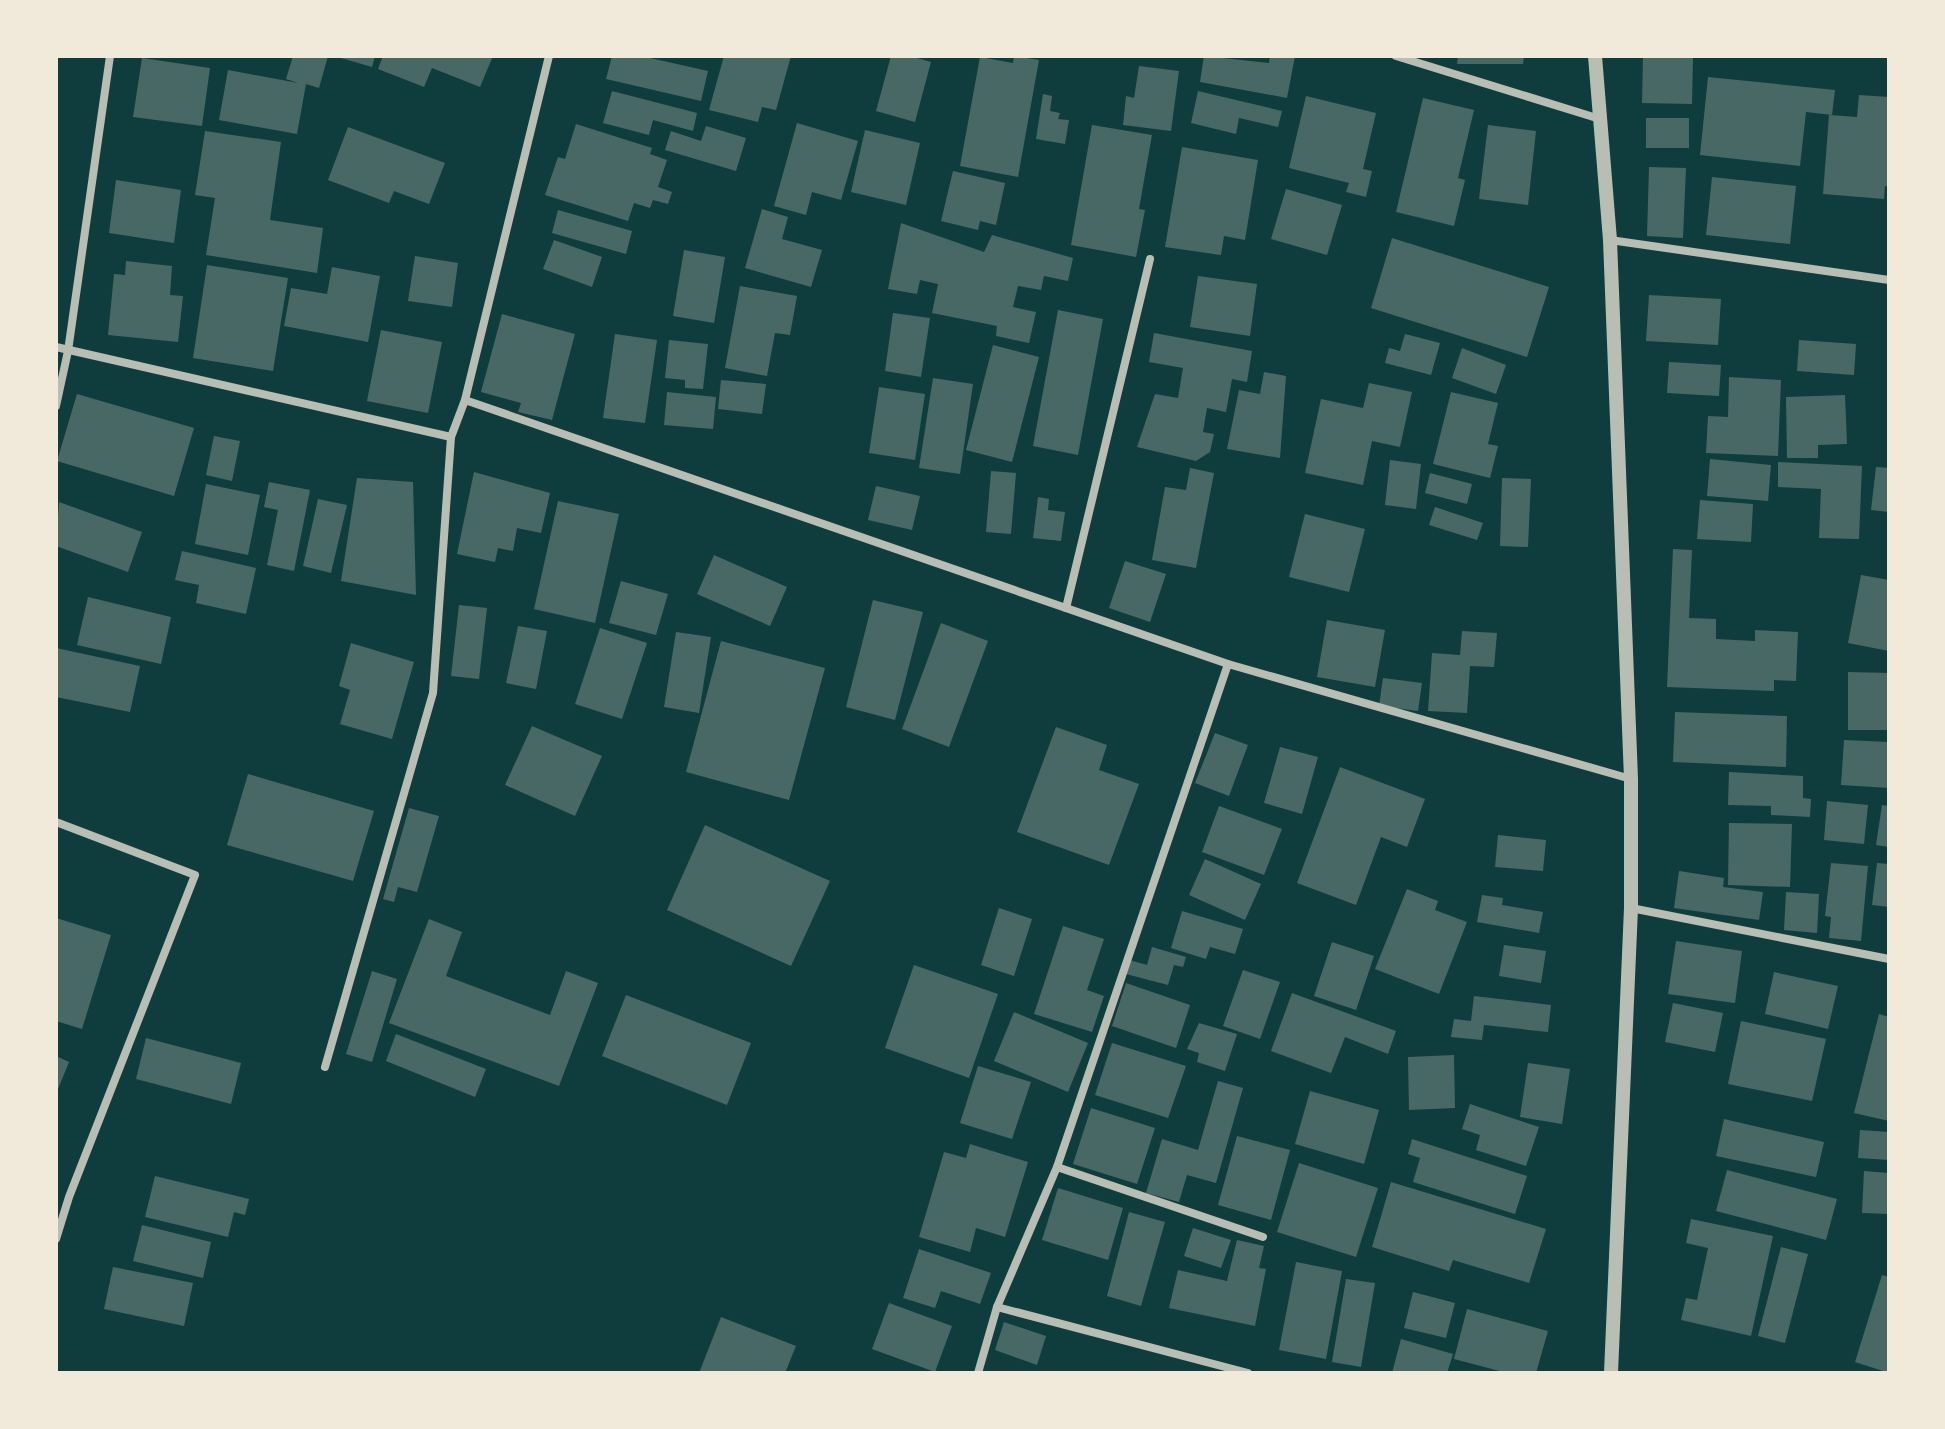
<svg xmlns="http://www.w3.org/2000/svg" width="1945" height="1429" viewBox="0 0 1945 1429" font-family="Inter,sans-serif">
  <rect width="100%" height="100%" fill="#0f3d3e"/>
  <g fill="#486865">
    <path d="M293 56H328L319 88 306 84 297 134 219 120 228 70 298 83 286 79Z"/>
    <path d="M334 56H375L372 67Z"/>
    <path d="M383 56H493L480 87 432 68 424 87 378 69Z"/>
    <path d="M612 56H641L708 71 701 101 606 79Z"/>
    <path d="M724 56H791L776 110 762 107 758 122 709 110Z"/>
    <path d="M891 56H910L931 62 915 122 876 111Z"/>
    <path d="M1014 56 1039 60 1018 177 960 166 980 57 1013 63Z"/>
    <path d="M1204 56 1269 63 1270 56H1295L1287 98 1200 82Z"/>
    <path d="M1458 56H1524L1523 64H1457Z"/>
    <path d="M1643 56H1693L1692 104 1642 103Z"/>
    <path d="M142 58 210 68 202 126 133 117Z"/>
    <path d="M1139 66 1179 71 1171 131 1123 125 1126 96 1134 98Z"/>
    <path d="M1708 77 1835 90 1832 115 1806 112 1800 166 1700 155Z"/>
    <path d="M612 91 697 113 693 131 653 120 649 135 603 123Z"/>
    <path d="M1198 91 1282 111 1278 127 1239 118 1236 134 1191 123Z"/>
    <path d="M1043 94 1052 96 1050 111 1060 113 1058 119 1069 120 1065 144 1036 139Z"/>
    <path d="M1859 95 1889 97V187L1885 186 1884 199 1823 194 1829 115 1857 117Z"/>
    <path d="M1306 96 1376 113 1363 169 1372 171 1366 197 1346 192 1349 183 1289 168Z"/>
    <path d="M1423 98 1474 110 1458 178 1465 180 1454 226 1396 212Z"/>
    <rect x="1646" y="118" width="43" height="30"/>
    <path d="M797 123 858 141 841 200 812 192 806 215 774 206Z"/>
    <path d="M576 124 652 148 650 154 667 160 658 187 672 192 668 204 653 200 650 208 634 203 628 221 545 195 558 157 565 159Z"/>
    <path d="M1092 125 1152 135 1139 209 1145 210 1136 257 1071 245Z"/>
    <path d="M1488 125 1536 131 1528 205 1479 199Z"/>
    <path d="M706 126 746 138 736 171 665 150 671 131 701 141Z"/>
    <path d="M348 127 445 163 429 204 394 191 389 203 328 180Z"/>
    <path d="M865 130 920 143 906 205 851 192Z"/>
    <path d="M205 131 281 142 270 220 323 228 317 273 206 255 215 198 195 195Z"/>
    <path d="M1182 147 1258 160 1245 240 1224 236 1221 255 1165 247Z"/>
    <path d="M1649 167 1686 168 1683 238 1647 236Z"/>
    <path d="M953 171 1005 183 996 225 980 221 978 230 941 221Z"/>
    <path d="M1712 177 1796 186 1790 244 1706 235Z"/>
    <path d="M116 180 181 190 174 243 109 233Z"/>
    <path d="M1286 189 1342 205 1327 255 1271 239Z"/>
    <path d="M762 209 788 217 782 239 822 250 811 287 745 268Z"/>
    <path d="M558 210 632 231 626 254 552 233Z"/>
    <path d="M901 223 984 252 992 235 1073 258 1068 281 1044 276 1041 290 1018 286 1013 307 1036 312 1029 343 996 336 997 326 932 313 938 284 920 280 917 294 888 289Z"/>
    <path d="M1392 238 1549 287 1527 357 1371 308Z"/>
    <path d="M554 240 602 257 592 287 543 269Z"/>
    <path d="M684 250 725 257 714 323 673 316Z"/>
    <path d="M415 256 458 263 452 307 408 301Z"/>
    <path d="M126 261 172 266 170 295 183 296 178 342 108 335 114 274 125 275Z"/>
    <path d="M207 265 288 278 273 371 193 358Z"/>
    <path d="M332 267 380 276 368 342 284 326 291 288 327 294Z"/>
    <path d="M1198 276 1257 284 1250 336 1190 327Z"/>
    <path d="M740 286 797 296 790 335 775 333 767 376 725 368Z"/>
    <path d="M1649 295 1721 299 1718 345 1646 341Z"/>
    <path d="M1058 310 1103 319 1078 455 1033 446Z"/>
    <path d="M893 313 930 318 921 377 885 371Z"/>
    <path d="M502 314 575 334 552 420 518 412 521 403 481 392Z"/>
    <path d="M381 330 442 342 428 413 367 401Z"/>
    <path d="M1154 333 1252 351 1247 382 1232 379 1226 412 1207 408 1203 432 1214 434 1210 452 1196 461 1137 447 1155 394 1178 398 1183 368 1149 362Z"/>
    <path d="M615 334 657 340 645 423 603 418Z"/>
    <path d="M1405 334 1440 343 1431 375 1385 363 1389 348 1400 351Z"/>
    <path d="M669 340 708 344 703 389 685 388V380L665 378Z"/>
    <path d="M1799 340 1856 344 1854 375 1797 371Z"/>
    <path d="M993 345 1039 357 1012 462 966 450Z"/>
    <path d="M1462 348 1506 365 1496 394 1452 378Z"/>
    <path d="M1669 362 1721 365 1719 396 1667 393Z"/>
    <path d="M1264 372 1286 376 1280 458 1227 449 1239 390 1260 394Z"/>
    <path d="M1729 377 1781 380 1778 456 1706 453 1708 416 1728 417Z"/>
    <path d="M933 378 973 384 960 474 919 468Z"/>
    <path d="M721 380 766 384 762 414 718 409Z"/>
    <path d="M1369 383 1412 392 1400 447 1372 441 1363 485 1305 473 1321 399 1363 408Z"/>
    <path d="M879 387 925 394 915 460 869 453Z"/>
    <path d="M667 392 716 397 713 429 664 425Z"/>
    <path d="M1451 392 1498 403 1488 444 1498 446 1490 478 1433 464Z"/>
    <path d="M77 394 194 428 174 496 57 461Z"/>
    <path d="M1845 395 1847 444 1818 445V458H1787L1786 397Z"/>
    <path d="M214 436 240 441 232 481 206 475Z"/>
    <path d="M1710 459 1771 465 1768 501 1707 496Z"/>
    <path d="M1390 460 1421 464 1416 509 1385 505Z"/>
    <path d="M1778 462 1862 466 1859 539 1819 538 1821 489 1778 487Z"/>
    <path d="M1876 467 1889 468V512L1871 510Z"/>
    <path d="M1190 468 1214 473 1196 568 1152 560 1165 487 1186 490Z"/>
    <path d="M991 471 1016 473 1011 534 986 532Z"/>
    <path d="M474 472 550 493 541 533 517 528 513 551 498 548 495 562 457 554Z"/>
    <path d="M1430 473 1472 484 1467 504 1425 493Z"/>
    <path d="M357 478 413 482 416 595 341 581Z"/>
    <path d="M1502 478 1531 479 1528 547 1500 546Z"/>
    <path d="M269 482 310 490 294 571 267 565 278 510 264 507Z"/>
    <path d="M206 484 260 495 248 555 195 544Z"/>
    <path d="M876 486 920 496 912 530 868 520Z"/>
    <path d="M1038 497 1049 499 1048 510 1065 512 1061 541 1033 538Z"/>
    <path d="M318 499 347 505 331 573 303 566Z"/>
    <path d="M1700 500 1753 504 1751 542 1697 539Z"/>
    <path d="M558 501 619 514 595 623 534 609Z"/>
    <path d="M59 502 142 532 128 572 56 546Z"/>
    <path d="M1435 507 1483 523 1477 540 1429 525Z"/>
    <path d="M1305 514 1365 529 1349 592 1289 577Z"/>
    <path d="M1673 549 1692 550 1689 618 1716 619V639L1755 641V630L1798 632 1796 681 1774 680V691L1667 687Z"/>
    <path d="M182 551 256 568 246 614 196 603 199 585 175 580Z"/>
    <path d="M714 555 787 587 770 626 697 594Z"/>
    <path d="M1125 561 1166 574 1150 622 1109 608Z"/>
    <path d="M1861 575 1889 580V651L1848 643Z"/>
    <path d="M621 581 668 594 656 635 609 623Z"/>
    <path d="M88 597 171 617 161 664 77 645Z"/>
    <path d="M873 600 923 612 895 720 846 707Z"/>
    <path d="M459 605 487 608 479 679 451 676Z"/>
    <path d="M1327 620 1385 630 1375 687 1317 677Z"/>
    <path d="M941 623 988 641 949 747 902 729Z"/>
    <path d="M518 626 547 631 536 689 506 683Z"/>
    <path d="M600 628 647 643 622 719 575 704Z"/>
    <path d="M1462 631 1497 633 1494 667 1470 666 1467 713 1428 711 1432 653 1460 655Z"/>
    <path d="M676 632 711 637 699 713 664 707Z"/>
    <path d="M721 641 825 668 789 800 686 772Z"/>
    <path d="M351 643 414 662 392 739 340 724 350 690 339 686Z"/>
    <path d="M56 648 140 666 130 712 56 697Z"/>
    <path d="M1848 672 1889 673V730H1848Z"/>
    <path d="M1383 678 1422 683 1418 711 1379 706Z"/>
    <path d="M1675 712 1787 716 1786 767 1673 762Z"/>
    <path d="M532 726 602 756 575 816 505 785Z"/>
    <path d="M1056 727 1107 745 1099 770 1139 784 1109 865 1017 832Z"/>
    <path d="M1215 733 1248 745 1229 796 1195 783Z"/>
    <path d="M1844 740 1889 742V788L1841 785Z"/>
    <path d="M1280 747 1318 757 1302 814 1264 803Z"/>
    <path d="M1340 767 1425 799 1407 847 1381 837 1356 905 1297 883Z"/>
    <path d="M1729 772 1803 776V798L1811 799 1810 817 1771 815V806L1728 805Z"/>
    <path d="M248 774 374 811 353 881 227 845Z"/>
    <path d="M1827 801 1868 805 1864 844 1824 840Z"/>
    <path d="M1882 805 1889 806V847L1876 845Z"/>
    <path d="M1219 806 1282 829 1264 875 1202 852Z"/>
    <path d="M409 808 439 816 417 892 398 887 394 902 383 899Z"/>
    <path d="M1729 823 1792 824 1790 887 1728 885Z"/>
    <path d="M705 825 830 881 791 966 667 910Z"/>
    <path d="M1498 835 1546 840 1543 871 1495 867Z"/>
    <path d="M1205 859 1261 884 1245 920 1189 895Z"/>
    <path d="M1831 863 1868 866 1861 941 1829 938 1831 917 1825 916Z"/>
    <path d="M1877 863 1889 864V907L1872 905Z"/>
    <path d="M1679 871 1724 878 1723 887 1763 892 1759 920 1674 908Z"/>
    <path d="M1407 889 1438 901 1435 910 1467 922 1439 994 1375 969Z"/>
    <path d="M1786 892 1819 894 1817 933 1784 930Z"/>
    <path d="M1482 895 1503 898 1502 905 1543 912 1539 933 1477 922Z"/>
    <path d="M999 908 1032 919 1014 976 981 965Z"/>
    <path d="M1182 911 1243 929 1235 954 1210 947 1206 959 1171 948Z"/>
    <path d="M56 918 111 935 82 1029 56 1021Z"/>
    <path d="M429 919 462 932 446 976 550 1015 566 971 598 983 559 1086 389 1023Z"/>
    <path d="M1063 926 1104 939 1087 990 1104 996 1092 1032 1034 1014Z"/>
    <path d="M1676 941 1742 951 1735 1003 1668 994Z"/>
    <path d="M1332 942 1374 956 1356 1010 1314 996Z"/>
    <path d="M1504 945 1546 951 1541 983 1499 976Z"/>
    <path d="M1152 947 1186 957 1183 967 1174 965 1168 985 1126 974 1129 960 1147 965Z"/>
    <path d="M914 965 998 994 969 1078 885 1048Z"/>
    <path d="M1243 970 1280 982 1260 1039 1223 1026Z"/>
    <path d="M372 971 397 979 372 1062 346 1054Z"/>
    <path d="M1774 972 1838 986 1828 1029 1765 1014Z"/>
    <path d="M1126 983 1190 1005 1176 1048 1112 1026Z"/>
    <path d="M1292 993 1396 1031 1388 1054 1345 1037 1331 1073 1271 1051Z"/>
    <path d="M626 995 751 1043 727 1105 602 1056Z"/>
    <path d="M1474 996 1551 1005 1548 1032 1484 1025 1482 1040 1451 1037 1454 1019 1471 1021Z"/>
    <path d="M1673 1003 1723 1013 1715 1052 1665 1042Z"/>
    <path d="M1014 1012 1088 1043 1068 1092 994 1061Z"/>
    <path d="M1879 1014 1889 1017V1121L1854 1113Z"/>
    <path d="M1741 1021 1826 1039 1812 1101 1728 1084Z"/>
    <path d="M1199 1023 1237 1034 1225 1071 1197 1062 1199 1053 1187 1049Z"/>
    <path d="M396 1034 486 1069 475 1097 386 1061Z"/>
    <path d="M146 1038 241 1063 231 1104 136 1079Z"/>
    <path d="M1112 1043 1186 1066 1168 1118 1095 1095Z"/>
    <path d="M1454 1055 1455 1108 1409 1110 1408 1057Z"/>
    <path d="M56 1056 69 1062 56 1094Z"/>
    <path d="M1528 1063 1570 1069 1562 1124 1520 1117Z"/>
    <path d="M978 1066 1031 1082 1012 1139 960 1123Z"/>
    <path d="M1218 1081 1243 1088 1216 1183 1187 1175 1179 1202 1146 1193 1162 1139 1198 1150Z"/>
    <path d="M1310 1091 1379 1110 1364 1164 1295 1144Z"/>
    <path d="M1470 1104 1539 1127 1526 1166 1476 1150 1480 1135 1462 1129Z"/>
    <path d="M1091 1108 1155 1128 1137 1184 1073 1164Z"/>
    <path d="M1724 1119 1824 1142 1816 1177 1716 1156Z"/>
    <path d="M1860 1130 1889 1132V1160L1858 1158Z"/>
    <path d="M1237 1136 1290 1150 1271 1220 1218 1205Z"/>
    <path d="M1412 1139 1527 1176 1515 1214 1413 1182 1420 1158 1408 1154Z"/>
    <path d="M970 1144 1028 1162 1005 1237 976 1228 970 1252 919 1237 944 1152 966 1158Z"/>
    <path d="M1299 1163 1378 1188 1356 1257 1277 1232Z"/>
    <path d="M1727 1170 1837 1199 1826 1240 1716 1211Z"/>
    <path d="M1864 1171 1889 1173V1214L1862 1213Z"/>
    <path d="M155 1176 249 1199 245 1215 234 1212 228 1237 145 1217Z"/>
    <path d="M1391 1182 1546 1229 1529 1283 1453 1260 1449 1271 1372 1247Z"/>
    <path d="M1058 1188 1123 1208 1108 1260 1042 1240Z"/>
    <path d="M1129 1212 1165 1222 1141 1306 1107 1296Z"/>
    <path d="M1691 1219 1773 1236 1751 1336 1681 1320 1686 1298 1697 1300 1708 1248 1686 1243Z"/>
    <path d="M142 1225 211 1242 203 1278 133 1261Z"/>
    <path d="M1193 1228 1231 1240 1221 1268 1184 1256Z"/>
    <path d="M1237 1240 1264 1246 1259 1268 1266 1269 1255 1326 1169 1308 1178 1270 1227 1281Z"/>
    <path d="M1781 1247 1808 1254 1785 1343 1758 1336Z"/>
    <path d="M919 1249 991 1273 980 1304 941 1291 935 1308 903 1298Z"/>
    <path d="M1296 1262 1342 1271 1326 1359 1279 1350Z"/>
    <path d="M113 1267 193 1283 184 1326 104 1309Z"/>
    <path d="M1882 1275 1889 1277V1373L1855 1362Z"/>
    <path d="M1346 1279 1375 1283 1361 1367 1332 1362Z"/>
    <path d="M1413 1292 1455 1303 1446 1338 1404 1328Z"/>
    <path d="M889 1303 952 1326 935 1372 872 1349Z"/>
    <path d="M1467 1309 1548 1331 1536 1373H1507L1454 1359Z"/>
    <path d="M721 1317 796 1346 785 1373H699Z"/>
    <path d="M1004 1322 1046 1336 1037 1365 995 1350Z"/>
    <path d="M1401 1339 1453 1354 1447 1373H1392Z"/>
  </g>
  <g fill="none" stroke-linecap="round" stroke-linejoin="round">
    <g stroke="#b8beb3" stroke-width="8">
      <path d="M1396 56 1600 119"/>
      <path d="M1610 240 1889 280"/>
      <path d="M56 347 451 437 465 400 1228 664 1631 779"/>
      <path d="M465 400 549 56"/>
      <path d="M56 406 68 351 110 56"/>
      <path d="M1066 608 1150 259"/>
      <path d="M56 822 195 875 69 1197 56 1239"/>
      <path d="M1631 908 1889 959"/>
      <path d="M325 1067 433 693 451 437"/>
      <path d="M1057 1167 1263 1237"/>
      <path d="M997 1307 1248 1373"/>
      <path d="M978 1373 997 1307 1057 1167 1228 664"/>
    </g>
    <path stroke="#b8beb3" stroke-width="14" d="M1595 56 1610 240 1631 779V908L1611 1373"/>
  </g>
  <rect width="1945" height="1429" fill="none" stroke="#f1e9da" stroke-width="116"/>
</svg>
